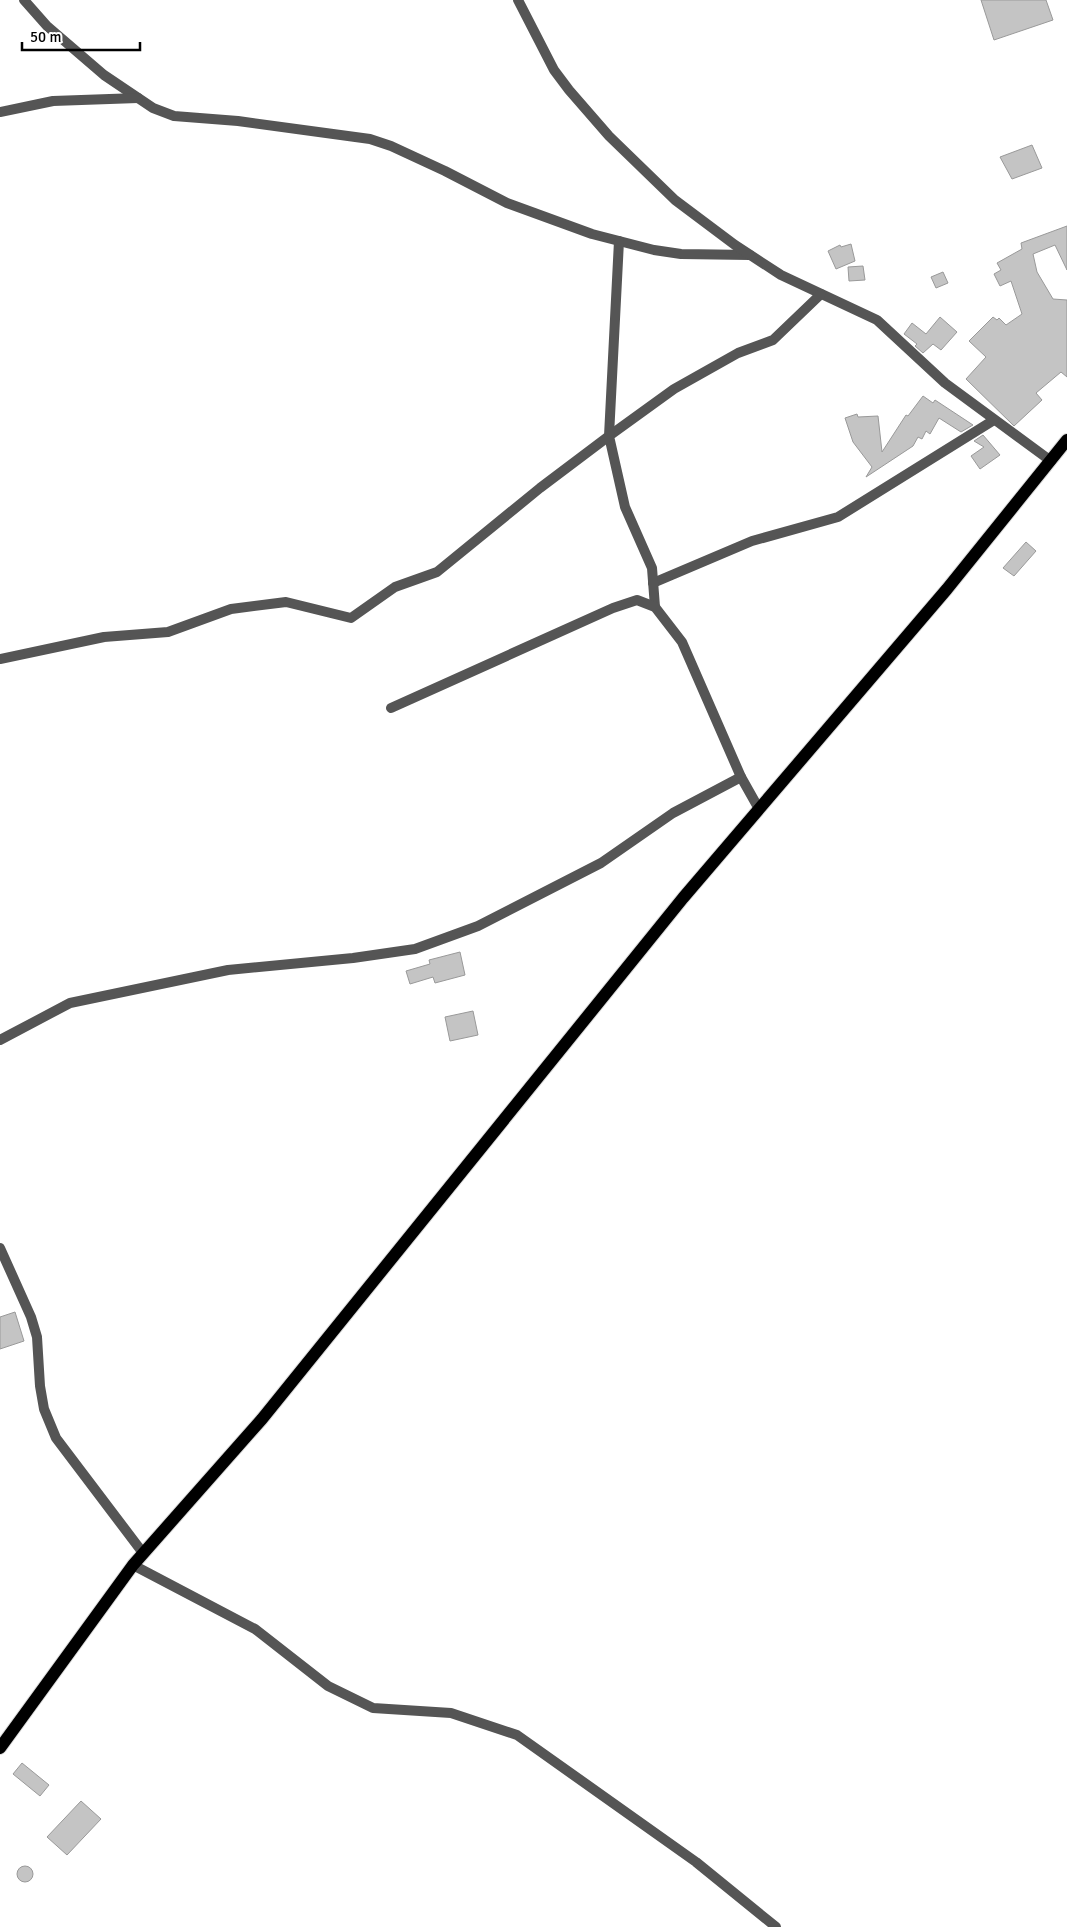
<svg xmlns="http://www.w3.org/2000/svg" width="1067" height="1927" viewBox="0 0 1067 1927" font-family="Signika,sans-serif">
  <rect width="100%" height="100%" fill="#fff"/>
  <g fill="#c4c4c4" stroke="#999">
    <path d="M981 0H1046L1053 20 994 40Z"/>
    <path d="M1032 145 1042 168 1012 179 1000 157Z"/>
    <path d="M1067 226V270L1055 245 1033 254 1037 272 1053 299 1067 300V377L1061 372 1036 393 1042 400 1014 426 966 379 986 357 969 341 993 317 997 320 999 318 1006 325 1022 314 1011 281 1000 286 994 274 1001 270 997 263 1022 249 1021 243Z"/>
    <path d="M851 244 855 261 836 269 828 251 840 245 841 247Z"/>
    <path d="M863 266 865 280 849 281 848 267Z"/>
    <path d="M943 272 948 283 936 288 931 277Z"/>
    <path d="M940 317 957 332 941 350 933 344 923 353 915 346 917 344 904 334 912 323 926 334Z"/>
    <path d="M923 396 933 403 935 400 973 425 961 432 939 418 930 434 926 431 922 439 918 437 913 446 866 477 872 467 853 442 845 418 857 414 858 417 878 416 882 452 906 415 908 416Z"/>
    <path d="M983 435 1000 455 980 469 971 456 984 447 974 441Z"/>
    <path d="M1026 542 1036 551 1014 576 1003 568Z"/>
    <path d="M460 952 465 975 435 983 433 977 410 984 406 971 430 964 429 960Z"/>
    <path d="M473 1011 478 1035 450 1041 445 1017Z"/>
    <path d="M15 1312 24 1341 0 1349V1317Z"/>
    <path d="M22 1763 49 1785 40 1796 13 1774Z"/>
    <path d="M81 1801 101 1819 67 1855 47 1837Z"/>
    <circle cx="25" cy="1874" r="8"/>
  </g>
  <g fill="none" stroke-linecap="round" stroke-linejoin="round">
    <defs>
      <path id="primary" d="M0 1748 133 1565 262 1419 683 898 947 589 1067 440"/>
    </defs>
    <use href="#primary" stroke="#dbdbdb" stroke-width="14"/>
    <g stroke="#555" stroke-width="10">
      <path d="M24 0 47 26 104 75 153 108 174 116 238 121 370 139 391 146 445 171 507 203 592 234 654 250 681 254 750 255"/>
      <path d="M518 0 554 70 569 90 609 136 675 200 735 245 781 275 877 320 945 383 1051 461"/>
      <path d="M0 112 53 101 138 98"/>
      <path d="M653 583 752 541 838 517 994 420"/>
      <path d="M655 607 652 568 625 507 609 436 674 389 738 353 773 340 821 294"/>
      <path d="M0 659 104 637 168 632 231 609 286 602 351 618 395 587 437 572 540 488 609 436 619 241"/>
      <path d="M391 708 613 608 637 600 655 607 682 642 741 777 759 809"/>
      <path d="M0 1040 70 1003 228 970 353 958 415 949 478 926 601 863 673 813 741 777"/>
      <path d="M0 1248 31 1317 37 1337 40 1386 44 1409 56 1438 143 1553"/>
      <path d="M133 1565 255 1629 328 1686 373 1708 451 1713 517 1735 696 1862 776 1927"/>
    </g>
    <use href="#primary" stroke="#000" stroke-width="12"/>
  </g>
  <path d="M22 42v8h118v-8" fill="none" stroke="#000000" stroke-width="2.5"/>
  <text x="30" y="42" font-size="15" fill="#000000" stroke="#ffffff" stroke-width="4" paint-order="stroke">50 m</text>
</svg>
